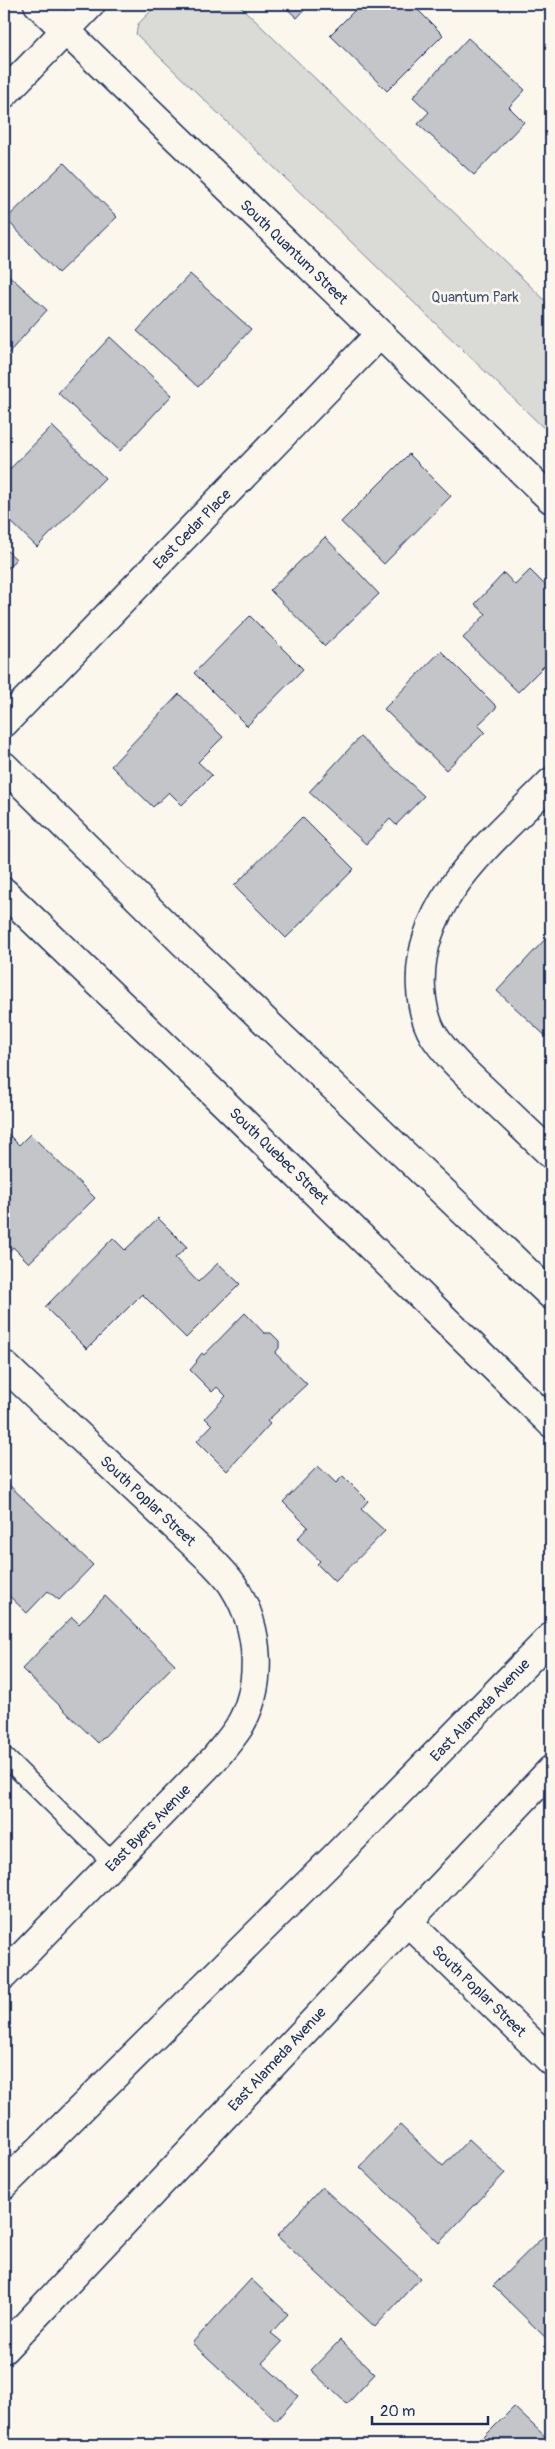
<svg xmlns="http://www.w3.org/2000/svg" width="555" height="2449" viewBox="0 0 555 2449" font-family="Pangolin,sans-serif">
  <rect width="100%" height="100%" fill="#fbf7ec"/>
  <filter id="ink" filterUnits="userSpaceOnUse"><feTurbulence type="fractalNoise" baseFrequency=".02" numOctaves="2"/><feDisplacementMap in="SourceGraphic" scale="10" xChannelSelector="R" yChannelSelector="G"/><feConvolveMatrix kernelMatrix="1 2 1 2 8 2 1 2 1" color-interpolation-filters="sRGB"/></filter>
  <g filter="url(#ink)">
    <path fill="#dadad7" stroke="#7a849a" d="M158 4H238L551 306V435L136 34 138 24Z"/>
    <g fill="#c3c5c9" stroke="#1b2f5e">
      <path d="M282 4H310L297 18Z"/>
      <path d="M361 4H421L416 8 443 35 387 91 330 35Z"/>
      <path d="M468 38 525 90 509 107 524 122 474 175 418 124 429 112 413 97Z"/>
      <path d="M64 163 117 217 58 273 6 219Z"/>
      <path d="M4 271 47 310 4 358Z"/>
      <path d="M190 274 251 329 198 387 137 331Z"/>
      <path d="M110 337 172 395 120 451 58 393Z"/>
      <path d="M52 426 105 478 37 547 4 515V475Z"/>
      <path d="M409 454 451 496 384 564 341 522Z"/>
      <path d="M325 537 379 594 325 646 270 590Z"/>
      <path d="M4 548 16 559 4 572Z"/>
      <path d="M530 570 551 591V659L518 692 463 638 486 614 475 604 504 573 515 585Z"/>
      <path d="M250 616 303 669 247 726 194 673Z"/>
      <path d="M441 651 497 707 478 725 485 732 446 770 384 709Z"/>
      <path d="M179 694 223 737 198 762 212 775 182 805 169 792 153 807 111 766Z"/>
      <path d="M360 737 424 796 396 825 390 819 366 844 309 792Z"/>
      <path d="M302 817 354 869 286 938 234 886Z"/>
      <path d="M549 935 551 937V1041L497 991Z"/>
      <path d="M4 1130 19 1145 30 1134 95 1198 29 1263 13 1247 8 1253 4 1249Z"/>
      <path d="M158 1218 187 1247 175 1258 198 1282 218 1263 240 1284 186 1338 142 1294 87 1349 45 1307 113 1238 125 1250Z"/>
      <path d="M245 1313 264 1333H271L279 1341V1348L275 1353 307 1384 267 1421 270 1424 227 1471 197 1441 212 1425 205 1418 226 1396 217 1387 212 1392 190 1370 197 1362 196 1361 202 1353 204 1355Z"/>
      <path d="M318 1466 336 1483 343 1476 368 1501 361 1509 385 1531 335 1582 317 1564 320 1561 297 1539 308 1527 283 1502Z"/>
      <path d="M5 1481 93 1565 59 1600 48 1591 27 1613 4 1591Z"/>
      <path d="M105 1596 175 1664 98 1743 22 1669 72 1617 79 1624Z"/>
      <path d="M400 2125 443 2166 469 2139 505 2173 439 2243 360 2167Z"/>
      <path d="M322 2187 420 2278 375 2327 277 2236Z"/>
      <path d="M551 2229V2343L493 2286Z"/>
      <path d="M251 2279 288 2314 271 2333 282 2342 262 2363 298 2396 276 2421 192 2343Z"/>
      <path d="M340 2340 375 2374 347 2404 311 2370Z"/>
      <path d="M514 2407 551 2442V2445H476Z"/>
    </g>
    <g fill="none" stroke-linecap="round" stroke-linejoin="round">
      <defs>
        <path id="lane" d="M4 1756 113 1863"/>
        <g id="street">
          <path d="M38 4 551 499"/>
          <path d="M4 94 91 4"/>
          <path d="M4 723 380 334"/>
          <path d="M551 782C495 840 415 900 421 989 422 1005 426 1023 434 1036 448 1057 467 1074 485 1091 507 1112 529 1133 551 1154"/>
          <path d="M4 1365 214 1563C221 1571 229 1578 234 1587 260 1628 264 1685 239 1727 232 1738 223 1748 215 1758L4 1975"/>
          <path d="M407 1921 551 2061"/>
        </g>
        <g id="secondary">
          <path d="M4 766 196 955 551 1295"/>
          <path d="M4 892 225 1104 551 1423"/>
        </g>
        <g id="primary">
          <path d="M4 2185 337 1855 551 1637"/>
          <path d="M4 2349 551 1770"/>
        </g>
      </defs>
      <use href="#lane" stroke="#1b2f5e" stroke-width="21"/>
      <use href="#street" stroke="#1b2f5e" stroke-width="31"/>
      <use href="#secondary" stroke="#1b2f5e" stroke-width="31"/>
      <use href="#primary" stroke="#1b2f5e" stroke-width="31"/>
      <use href="#lane" stroke="#fbf7ec" stroke-width="18"/>
      <use href="#street" stroke="#fbf7ec" stroke-width="28"/>
      <use href="#secondary" stroke="#fbf7ec" stroke-width="28"/>
      <use href="#primary" stroke="#fbf7ec" stroke-width="28"/>
    </g>
  </g>
  <g text-anchor="middle" stroke-width="5" stroke-linejoin="round" paint-order="stroke">
    <g font-size="15" fill="#1b2f5e" stroke="#fbf7ec">
      <text transform="translate(294 252) rotate(44)" y="5">South Quantum Street</text>
      <text transform="translate(192 529) rotate(-46)" y="5">East Cedar Place</text>
      <text transform="translate(279 1156) rotate(44)" y="5">South Quebec Street</text>
      <text transform="translate(148 1501) rotate(43)" y="5">South Poplar Street</text>
      <text transform="translate(480 1710) rotate(-46)" y="5">East Alameda Avenue</text>
      <text transform="translate(148 1828) rotate(-46)" y="5">East Byers Avenue</text>
      <text transform="translate(479 1991) rotate(44)" y="5">South Poplar Street</text>
      <text transform="translate(277 2059) rotate(-47)" y="5">East Alameda Avenue</text>
    </g>
    <g font-size="15" fill="#415176" stroke="#fbf7ec">
      <text x="475" y="302">Quantum Park</text>
    </g>
  </g>
  <rect width="555" height="2449" fill="none" stroke="#fbf7ec" stroke-width="20"/>
  <rect x="10" y="10" width="535" height="2429" fill="none" stroke="#1b2f5e" stroke-width="2" filter="url(#ink)"/>
  <path d="M372 2416v8h116v-8" fill="none" stroke="#1b2f5e" stroke-width="2.5"/>
  <text x="380" y="2416" font-size="15" fill="#1b2f5e" stroke="#fbf7ec" stroke-width="4" paint-order="stroke">20 m</text>
</svg>
